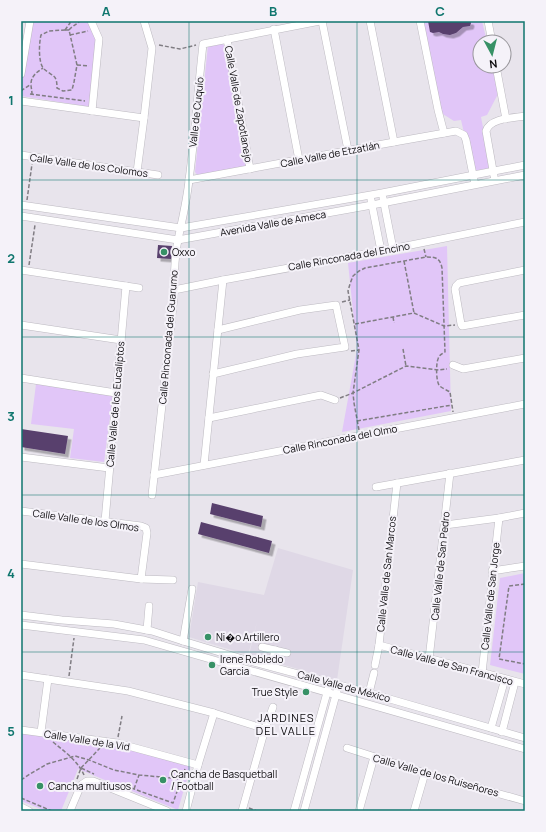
<svg xmlns="http://www.w3.org/2000/svg" width="546" height="832" viewBox="0 0 546 832" font-family="Manrope,sans-serif">
  <defs>
    <filter id="shadow"><feDropShadow dx="3.5" dy="3.5" stdDeviation="0" flood-color="#0004"/></filter>
  </defs>
  <rect width="100%" height="100%" fill="#e8e4ec"/>
  <path fill="#dfd8e6" d="M278 548 353 570 337 680 249 655 257 622 248 655 189 637 198 582 264 595Z"/>
  <g fill="#e1c6f8">
    <path d="M33 21H90L97 39 90 107 21 96V86Z"/>
    <path d="M422 21H482L487 42H480V66H492L498 94 487 115 481 117 491 168 473 171 461 120 454 121 438 111Z"/>
    <path d="M220 43 226 46 248 168 199 177 195 172 208 45Z"/>
    <path d="M447 246 451 411 342 432 357 349 348 263Z"/>
    <path d="M36 384 113 395 104 462 70 458 74 429 31 424Z"/>
    <path d="M525 573V674L490 665 500 578Z"/>
    <path d="M21 732 116 746 191 765 178 810 78 769 61 811H46L21 801Z"/>
  </g>
  <g fill="#59406d" filter="url(#shadow)">
    <path d="M428 21H470L471 23 470 26 463 27 456 33 450 35 443 34 439 32 433 33 430 32Z"/>
    <path d="M158 245 172 246 171 259 157 258Z"/>
    <path d="M21 429 68 436 65 454 21 447Z"/>
    <path d="M212 503 263 516 261 527 210 514Z"/>
    <path d="M201 522 272 541 269 553 198 534Z"/>
  </g>
  <g fill="none" stroke-linecap="round" stroke-linejoin="round">
    <defs>
      <g id="minor">
        <path d="M91 21 99 39 92 111"/>
        <path d="M322 21 348 150"/>
        <path d="M370 21 394 142"/>
        <path d="M420 21 438 110 444 133"/>
        <path d="M488 21 492 42"/>
        <path d="M274 29 299 160"/>
        <path d="M227 39 250 169"/>
        <path d="M496 66 506 119"/>
        <path d="M21 74 30 21"/>
        <path d="M21 101 144 118"/>
        <path d="M21 155 158 175"/>
        <path d="M137 172 144 118 152 48 144 21"/>
        <path d="M494 176 486 131C490 118 513 118 525 116"/>
        <path d="M189 180 394 142 456 131 464 135 466 140 474 180"/>
        <path d="M383 198 393 249"/>
        <path d="M371 200 381 251"/>
        <path d="M21 205 181 228 382 193 525 165"/>
        <path d="M21 216 178 240 372 205 525 175"/>
        <path d="M21 270 139 288"/>
        <path d="M525 270 459 283 456 286 455 289 461 324 462 326 525 315"/>
        <path d="M174 290 223 280 381 251 525 222"/>
        <path d="M21 325 121 340"/>
        <path d="M453 365 463 369 525 358"/>
        <path d="M213 374 297 354 345 347 336 305 300 310 218 330"/>
        <path d="M21 378 116 393"/>
        <path d="M209 418 321 395 335 400"/>
        <path d="M21 457 109 468"/>
        <path d="M204 465 223 280"/>
        <path d="M154 475 525 404"/>
        <path d="M376 487 525 460"/>
        <path d="M152 495 174 297C174 278 174 258 178 240 182 220 187 200 189 180 195 135 198 89 203 44L320 21"/>
        <path d="M21 511 141 526 146 528 147 533 141 579"/>
        <path d="M105 521 126 286"/>
        <path d="M445 525 499 518 525 513"/>
        <path d="M21 564 141 579 173 580"/>
        <path d="M492 571 525 566"/>
        <path d="M21 615 62 620 114 624 152 631 183 641 246 660 369 693 525 738"/>
        <path d="M21 625 144 640 525 749"/>
        <path d="M147 630 149 606"/>
        <path d="M183 641 192 589"/>
        <path d="M379 645 525 684"/>
        <path d="M262 647 287 653"/>
        <path d="M429 659 450 473"/>
        <path d="M375 665 379 645 397 483"/>
        <path d="M271 666 275 650"/>
        <path d="M482 673 499 518"/>
        <path d="M21 675 128 691 214 713 265 729"/>
        <path d="M369 693 374 673"/>
        <path d="M491 728 505 679"/>
        <path d="M21 730 117 743 198 765"/>
        <path d="M41 732 48 679"/>
        <path d="M502 732 515 682"/>
        <path d="M347 748 425 773 525 801"/>
        <path d="M21 807 29 811"/>
        <path d="M70 811 81 785 87 781H93L167 811"/>
        <path d="M186 811 198 765 214 713"/>
        <path d="M242 811 265 729 273 707"/>
        <path d="M294 811 328 689"/>
        <path d="M304 811 337 691"/>
        <path d="M359 811 374 757"/>
        <path d="M414 811 425 773"/>
      </g>
    </defs>
    <use href="#minor" stroke="#bdbac1" stroke-width="8"/>
    <g stroke="#807d83" stroke-width="1.5" stroke-dasharray="4 2" stroke-linecap="butt">
      <path d="M65 30H69L77 65 74 82 72 90 63 91 57 88C57 74 53 77 44 69 38 63 39 43 41 35L49 31Z"/>
      <path d="M65 30 70 23 69 21"/>
      <path d="M69 30C72 26 76 25 80 21"/>
      <path d="M70 35 88 31"/>
      <path d="M159 45 180 49 196 45"/>
      <path d="M77 65 89 66"/>
      <path d="M21 91 31 84"/>
      <path d="M30 94 85 101"/>
      <path d="M32 95C32 90 31 88 31 84 31 76 37 72 43 68"/>
      <path d="M27 200 32 164"/>
      <path d="M424 249 426 257"/>
      <path d="M404 261 414 313"/>
      <path d="M29 265 35 225"/>
      <path d="M342 302 350 300"/>
      <path d="M393 317 394 323"/>
      <path d="M355 324 414 313 444 326 455 325"/>
      <path d="M403 349 406 366"/>
      <path d="M351 351 359 350"/>
      <path d="M340 398 353 393 406 366 439 370 447 369"/>
      <path d="M357 421 452 405"/>
      <path d="M359 430 354 403 353 393 359 350 348 291 350 284 353 276 359 271 365 268 426 257C436 257 440 258 442 268L445 352C442 354 439 355 438 359 436 364 436 380 439 385 441 388 447 390 450 392L453 412"/>
      <path d="M525 584 509 586 499 659 525 664"/>
      <path d="M69 676 74 638"/>
      <path d="M118 737 122 716"/>
      <path d="M53 742C65 752 78 761 84 775"/>
      <path d="M81 768 100 748"/>
      <path d="M77 779 81 768 94 774"/>
      <path d="M21 780 30 774 47 764 75 756 89 760 114 770 139 775 182 779"/>
      <path d="M120 784 173 803 185 769"/>
      <path d="M134 789 139 775"/>
      <path d="M21 798 52 811"/>
      <path d="M249 808 257 811"/>
    </g>
    <use href="#minor" stroke="#fff" stroke-width="7"/>
  </g>
  <path fill="none" stroke="#0f766e" stroke-width="1" stroke-opacity="0.55" d="M189 21V811M357 21V811M21 180H525M21 337H525M21 495H525M21 652H525"/>
  <g fill="#379166" stroke="#f5f2f9" stroke-width="1.5">
    <circle cx="164" cy="252" r="4"/>
    <circle cx="208" cy="637" r="4"/>
    <circle cx="212" cy="665" r="4"/>
    <circle cx="306" cy="692" r="4"/>
    <circle cx="163" cy="780" r="4"/>
    <circle cx="40" cy="786" r="4"/>
  </g>
  <g text-anchor="middle" stroke-width="4" stroke-linejoin="round" paint-order="stroke">
    <g font-size="10" fill="#0d0b0e" stroke="#f5f2f9">
      <text transform="translate(239 104) rotate(80)" y="4">Calle Valle de Zapotlanejo</text>
      <text transform="translate(196 112) rotate(-84)" y="4">Valle de Cuquío</text>
      <text transform="translate(330 154) rotate(-11)" y="4">Calle Valle de Etzatlán</text>
      <text transform="translate(89 165) rotate(8)" y="4">Calle Valle de los Colomos</text>
      <text transform="translate(273 223) rotate(-10)" y="4">Avenida Valle de Ameca</text>
      <text transform="translate(349 256) rotate(-10)" y="4">Calle Rinconada del Encino</text>
      <text transform="translate(168 337) rotate(-85)" y="4">Calle Rinconada del Guarumo</text>
      <text transform="translate(115 404) rotate(-85)" y="4">Calle Valle de los Eucaliptos</text>
      <text transform="translate(340 439) rotate(-11)" y="4">Calle Rinconada del Olmo</text>
      <text transform="translate(86 520) rotate(8)" y="4">Calle Valle de los Olmos</text>
      <text transform="translate(440 566) rotate(-84)" y="4">Calle Valle de San Pedro</text>
      <text transform="translate(386 574) rotate(-84)" y="4">Calle Valle de San Marcos</text>
      <text transform="translate(490 596) rotate(-84)" y="4">Calle Valle de San Jorge</text>
      <text transform="translate(452 665) rotate(15)" y="4">Calle Valle de San Francisco</text>
      <text transform="translate(344 686) rotate(15)" y="4">Calle Valle de México</text>
      <text transform="translate(87 740) rotate(9)" y="4">Calle Valle de la Vid</text>
      <text transform="translate(436 775) rotate(16)" y="4">Calle Valle de los Ruiseñores</text>
    </g>
    <g font-size="10" fill="#0d0b0e" stroke="#f5f2f9" text-anchor="start">
      <text x="172" y="256">Oxxo</text>
      <text x="216" y="641">Ni�o Artillero</text>
      <text x="220" y="663">Irene Robledo<tspan x="220" dy="12">Garcia</tspan></text>
      <text x="298" y="696" text-anchor="end">True Style</text>
      <text x="171" y="778">Cancha de Basquetball<tspan x="171" dy="12">/ Football</tspan></text>
      <text x="48" y="790">Cancha multiusos</text>
    </g>
    <g font-size="11" letter-spacing="1" fill="#0d0b0e" stroke="#f5f2f9">
      <text x="286" y="722">JARDINES<tspan x="286" dy="13">DEL VALLE</tspan></text>
    </g>
  </g>
  <rect width="546" height="832" fill="none" stroke="#f5f2f9" stroke-width="44"/>
  <g transform="translate(492 54) rotate(173)"><circle r="19" fill="#f5f2f9" stroke="#98969b"/>
  <path d="M0-3L7 15L0 10L-7 15Z" fill="#379166"/>
  <text y="-6" font-size="11" font-weight="bold" text-anchor="middle" fill="#0d0b0e">N</text>
  </g>
  <rect x="22" y="22" width="502" height="788" fill="none" stroke="#0f766e" stroke-width="1.5"/>
  <g font-size="13" text-anchor="middle" font-weight="bold" fill="#0f766e">
    <text x="106" y="16">A</text>
    <text x="273" y="16">B</text>
    <text x="440" y="16">C</text>
    <text x="11" y="105">1</text>
    <text x="11" y="263">2</text>
    <text x="11" y="421">3</text>
    <text x="11" y="578">4</text>
    <text x="11" y="736">5</text>
  </g>
</svg>
